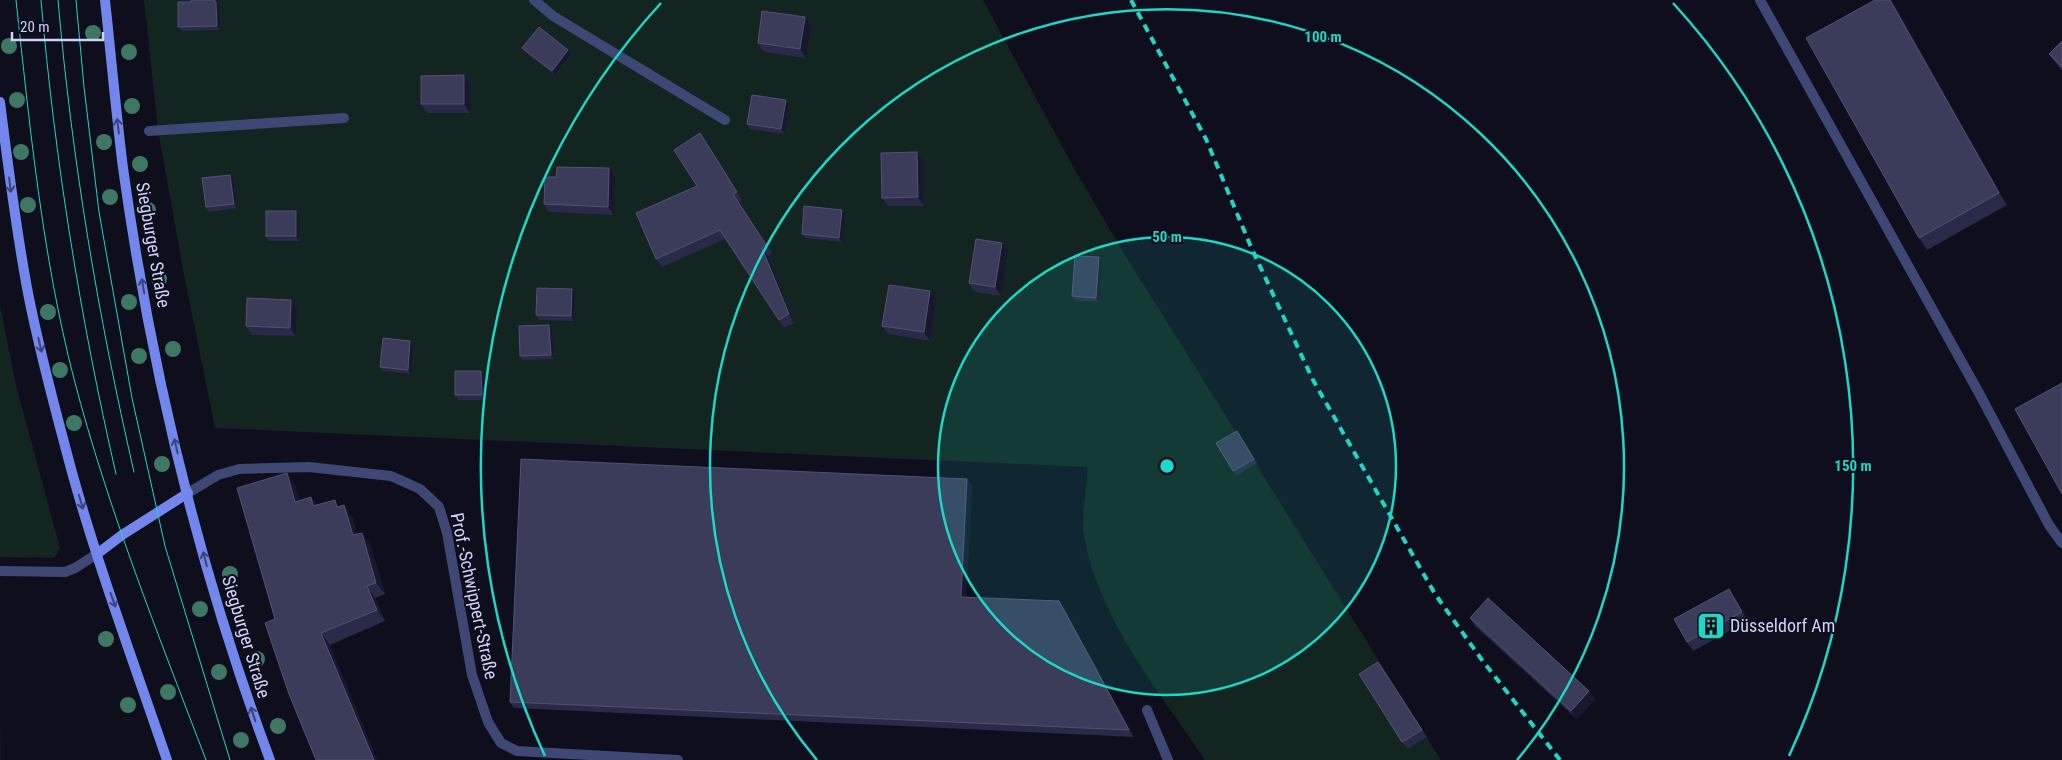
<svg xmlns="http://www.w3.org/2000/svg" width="2062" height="760" viewBox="0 0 2062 760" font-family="'Roboto Condensed',sans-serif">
  <rect width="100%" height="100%" fill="#0e0e1c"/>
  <g fill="#122521">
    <path d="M144 0H983L1075 170 1122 250 1441 760H1205C1158 690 1099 620 1084 536 1080 517 1088 487 1087 467L215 428 184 275 158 130Z"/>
    <path d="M0 305 16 385 60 548 54 558 0 557Z"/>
  </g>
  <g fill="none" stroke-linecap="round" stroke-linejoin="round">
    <g stroke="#3f4775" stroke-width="10">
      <path d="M534 0 553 16 725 120"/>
      <path d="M1760 0 1979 393 2049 525 2062 543"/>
      <path d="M149 131 344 118"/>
      <path d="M0 571 65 572 75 568 97 554"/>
    </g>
    <g stroke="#3f4775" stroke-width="10">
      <path d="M188 493 218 475 239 469 309 467 391 476 420 489 439 507 447 533 472 675 488 722 501 743 517 751 678 760"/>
      <path d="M1147 710 1168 760"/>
    </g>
    <g stroke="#7386ec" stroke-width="10">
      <path d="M105 0C111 56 116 112 123 168 151 369 199 570 270 760"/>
      <path d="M0 102C8 166 16 230 28 293 40 355 57 416 73 476 100 572 135 666 167 760"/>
      <path d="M97 554 122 535 188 493"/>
    </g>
    <g stroke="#1dd7c8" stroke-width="1">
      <path d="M16 0C30 127 42 255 74 379 108 509 158 634 206 760"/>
      <path d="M41 0C55 160 80 317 116 474"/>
      <path d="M58 0C72 160 98 316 134 472"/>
      <path d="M76 0 84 87 99 212 132 398 165 546 230 760"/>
    </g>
    <path stroke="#1dd7c8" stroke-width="4" stroke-dasharray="8 6" stroke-linecap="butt" d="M1131 0 1206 139 1251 247 1313 380 1435 594 1482 660 1560 760"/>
  </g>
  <g fill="#3e7865">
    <circle cx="93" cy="33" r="8"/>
    <circle cx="9" cy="46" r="8"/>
    <circle cx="129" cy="52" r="8"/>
    <circle cx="17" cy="100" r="8"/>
    <circle cx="132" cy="106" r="8"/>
    <circle cx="104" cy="142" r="8"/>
    <circle cx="21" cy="152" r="8"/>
    <circle cx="140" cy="164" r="8"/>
    <circle cx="110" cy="197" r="8"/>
    <circle cx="28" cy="205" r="8"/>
    <circle cx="148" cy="210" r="8"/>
    <circle cx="159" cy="279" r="8"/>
    <circle cx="129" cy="302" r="8"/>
    <circle cx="48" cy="312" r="8"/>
    <circle cx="173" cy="349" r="8"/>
    <circle cx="139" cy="356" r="8"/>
    <circle cx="60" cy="370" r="8"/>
    <circle cx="74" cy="423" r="8"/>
    <circle cx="162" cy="464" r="8"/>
    <circle cx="230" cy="574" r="8"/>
    <circle cx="200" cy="609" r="8"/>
    <circle cx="106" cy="639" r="8"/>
    <circle cx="257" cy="659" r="8"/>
    <circle cx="219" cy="672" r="8"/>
    <circle cx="168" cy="692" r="8"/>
    <circle cx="128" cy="705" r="8"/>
    <circle cx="278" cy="726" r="8"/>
    <circle cx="241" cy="740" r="8"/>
  </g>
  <g fill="#292a47">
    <path d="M218 4 219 6 220 30 182 31 178 27Z"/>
    <path d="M1895 6 2007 205 1927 250 1919 238Z"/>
    <path d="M805 17 811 26 806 58 764 52 758 43Z"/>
    <path d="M2062 41V71L2049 54Z"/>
    <path d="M522 48 571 54 555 75 525 52Z"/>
    <path d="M464 75 470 84V113H427L421 104Z"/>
    <path d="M786 100 789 105 785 134 750 129 747 124Z"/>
    <path d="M706 142 742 200 739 202 772 253 768 256 794 323 784 328 725 239 662 267 656 259 697 186Z"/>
    <path d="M917 152 923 161 924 206H888L882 198Z"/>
    <path d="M556 177H615L614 215 549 212 544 204Z"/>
    <path d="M233 179 237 208 209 212 206 207Z"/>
    <path d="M299 215V241H269L266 236Z"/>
    <path d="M845 215 842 242 805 238 802 234Z"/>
    <path d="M1008 252 1001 296 975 292 969 283Z"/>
    <path d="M1102 262 1099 302 1076 301 1072 296Z"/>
    <path d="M930 291 936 299 930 341 888 334 882 326Z"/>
    <path d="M575 293 574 321 539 320 536 315Z"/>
    <path d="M291 300 297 308 296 336 252 335 246 326Z"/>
    <path d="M549 325 552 329 554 359 523 360 520 356Z"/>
    <path d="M410 341 413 346 411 374 383 371 380 367Z"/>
    <path d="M481 371 484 375 485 400H458L455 395Z"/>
    <path d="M1237 431 1257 463 1236 476 1233 471Z"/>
    <path d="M287 473 295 485 299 500 317 505 339 506 352 517 357 534 362 533 370 545 385 594 375 598 385 621 330 645 377 760H316L275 619Z"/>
    <path d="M967 479 972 486 966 597 1064 608 1134 737 514 708 510 702Z"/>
    <path d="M1735 598 1748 621 1693 651 1687 642Z"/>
    <path d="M1470 618 1589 691 1595 700 1577 719 1475 626Z"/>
    <path d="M1378 662 1427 737 1407 749 1402 742Z"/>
  </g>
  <g fill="#17172e">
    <path d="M215 0H218V4L219 6 220 30 217 26Z"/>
    <path d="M1890 0H1891L1895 6 2007 205 1999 193Z"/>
    <path d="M805 17 811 26 806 58 800 49Z"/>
    <path d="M568 50 571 54 555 75 552 71Z"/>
    <path d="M464 75 470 84V113L464 104Z"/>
    <path d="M786 100 789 105 785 134 781 129Z"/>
    <path d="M917 152 923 161 924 206 918 197Z"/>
    <path d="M609 168 615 177 614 215 608 207Z"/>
    <path d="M230 175 233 179 237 208 234 204Z"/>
    <path d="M842 210 845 215 842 242 839 238Z"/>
    <path d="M296 211 299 215V241L296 236Z"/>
    <path d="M1002 243 1008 252 1001 296 995 287Z"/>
    <path d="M762 248 768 256 794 323 789 314Z"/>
    <path d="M1099 257 1102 262 1099 302 1096 298Z"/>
    <path d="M572 289 575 293 574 321 571 316Z"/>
    <path d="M930 291 936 299 930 341 924 332Z"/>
    <path d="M291 300 297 308 296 336 290 328Z"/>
    <path d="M549 325 552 329 554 359 551 355Z"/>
    <path d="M410 341 413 346 411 374 408 370Z"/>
    <path d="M481 371 484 375 485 400 482 395Z"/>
    <path d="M287 473 295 485 303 513 295 502Z"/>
    <path d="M967 479 972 486 966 604 961 597Z"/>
    <path d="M311 497 319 508 313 506Z"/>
    <path d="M344 505 352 517 361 547 353 535Z"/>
    <path d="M362 533 370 545 385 594 376 583Z"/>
    <path d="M367 586 375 598 385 621 377 610Z"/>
    <path d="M1729 589 1735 598 1748 621 1742 612Z"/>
    <path d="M1059 601 1064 608 1134 737 1129 730Z"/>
    <path d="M321 633 330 645 377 760H374Z"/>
    <path d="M1589 691 1595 700 1577 719 1571 711Z"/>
    <path d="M0 715 1 759 0 758Z"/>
  </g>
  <g fill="#3b3c5a" stroke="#525373">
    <path d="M191 0H215V2H216L217 26 178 27V2H191Z"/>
    <path d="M1875 0H1890L1999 193 1919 238 1806 38Z"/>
    <path d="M762 11 805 17 800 49 758 43Z"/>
    <path d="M539 27 568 50 552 71 522 48Z"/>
    <path d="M2062 41V67L2049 54Z"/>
    <path d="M464 75V104H421V76Z"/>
    <path d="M752 95 786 100 781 129 747 124Z"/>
    <path d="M700 133 737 192 733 194 766 245 762 248 789 314 779 320 720 230 656 259 636 213 697 186 674 150Z"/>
    <path d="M917 152 918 197 882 198 881 153Z"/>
    <path d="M557 167 609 168 608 207 544 204 545 177H556Z"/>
    <path d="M230 175 234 204 206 207 202 178Z"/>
    <path d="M804 206 842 210 839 238 802 234Z"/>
    <rect x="266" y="211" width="30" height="25"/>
    <path d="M976 239 1002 243 995 287 969 283Z"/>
    <path d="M1075 256 1099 257 1096 298 1072 296Z"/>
    <path d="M889 285 930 291 924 332 882 326Z"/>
    <path d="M537 288 572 289 571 316 536 315Z"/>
    <path d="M247 298 291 300 290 328 246 326Z"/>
    <path d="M549 325 551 355 520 356 519 326Z"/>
    <path d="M383 338 410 341 408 370 380 367Z"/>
    <path d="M455 371H481L482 395H455Z"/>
    <path d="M2062 383V494L2015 409Z"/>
    <path d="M1237 431 1254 459 1233 471 1216 443Z"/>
    <path d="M521 459 967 479 961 597 1059 601 1129 730 510 702Z"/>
    <path d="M287 473 295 502 311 497 313 506 335 500 337 507 344 505 353 535 362 533 376 583 367 586 377 610 321 633 374 760H316L289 694 265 623 275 619 237 488Z"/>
    <path d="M1729 589 1742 612 1687 642 1674 619Z"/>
    <path d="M1488 598 1589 691 1571 711 1470 618Z"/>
    <path d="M1378 662 1422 730 1402 742 1359 674Z"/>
  </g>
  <defs><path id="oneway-shaft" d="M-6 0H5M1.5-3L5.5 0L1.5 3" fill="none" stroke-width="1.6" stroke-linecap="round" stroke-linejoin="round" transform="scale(1.25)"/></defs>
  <g stroke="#3b447a">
    <use href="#oneway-shaft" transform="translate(118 126) rotate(-97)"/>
    <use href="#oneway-shaft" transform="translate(10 185) rotate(83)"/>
    <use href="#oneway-shaft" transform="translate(143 286) rotate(-100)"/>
    <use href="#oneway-shaft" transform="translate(40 345) rotate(77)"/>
    <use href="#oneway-shaft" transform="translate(176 446) rotate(-103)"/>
    <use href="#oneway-shaft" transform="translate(81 502) rotate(73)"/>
    <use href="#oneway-shaft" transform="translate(205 559) rotate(-104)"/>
    <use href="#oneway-shaft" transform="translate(113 600) rotate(71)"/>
    <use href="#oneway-shaft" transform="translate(253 714) rotate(-108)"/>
  </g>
  <circle cx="1167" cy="466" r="229" fill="#1dd7c8" fill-opacity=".12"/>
  <g fill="none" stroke="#1dd7c8" stroke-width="2.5">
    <circle cx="1167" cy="466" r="229"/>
    <path d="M817 760A457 457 0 1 1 1517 760"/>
    <path d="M545 756A686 686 0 0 1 661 3M1673 3A686 686 0 0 1 1789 756"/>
  </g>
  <defs>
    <symbol id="building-square" viewBox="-11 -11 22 22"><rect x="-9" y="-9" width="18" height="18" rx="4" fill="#1dd7c8" stroke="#0e0e1c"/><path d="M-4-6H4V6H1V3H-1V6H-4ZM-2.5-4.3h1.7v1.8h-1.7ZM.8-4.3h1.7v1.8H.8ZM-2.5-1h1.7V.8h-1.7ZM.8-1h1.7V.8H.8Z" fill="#111"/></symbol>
  </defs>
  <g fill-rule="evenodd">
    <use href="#building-square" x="1695" y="610" width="32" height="32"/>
  </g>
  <g text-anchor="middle" stroke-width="4" stroke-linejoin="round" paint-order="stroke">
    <g font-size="18" fill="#cfd2f9" stroke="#0e0e1c">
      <text transform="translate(153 245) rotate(80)" y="6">Siegburger Straße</text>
      <text transform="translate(474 596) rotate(78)" y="6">Prof.-Schwippert-Straße</text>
      <text transform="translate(246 637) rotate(73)" y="6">Siegburger Straße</text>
    </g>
    <g font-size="18" fill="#cfd2f9" stroke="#0e0e1c" text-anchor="start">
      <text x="1730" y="632">Düsseldorf Am</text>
    </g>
  </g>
  <circle cx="1167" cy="466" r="8" fill="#1dd7c8" stroke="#0e0e1c" stroke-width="2.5"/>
  <g font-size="15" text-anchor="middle" font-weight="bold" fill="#1dd7c8" stroke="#0e0e1c" stroke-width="4" stroke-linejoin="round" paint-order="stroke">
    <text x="1323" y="42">100 m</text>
    <text x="1167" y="242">50 m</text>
    <text x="1853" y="471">150 m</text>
  </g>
  <path d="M12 32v8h91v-8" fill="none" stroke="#cfd2f9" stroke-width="2.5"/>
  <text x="20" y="32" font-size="15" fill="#cfd2f9" stroke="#0e0e1c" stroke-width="4" paint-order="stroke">20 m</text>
</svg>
